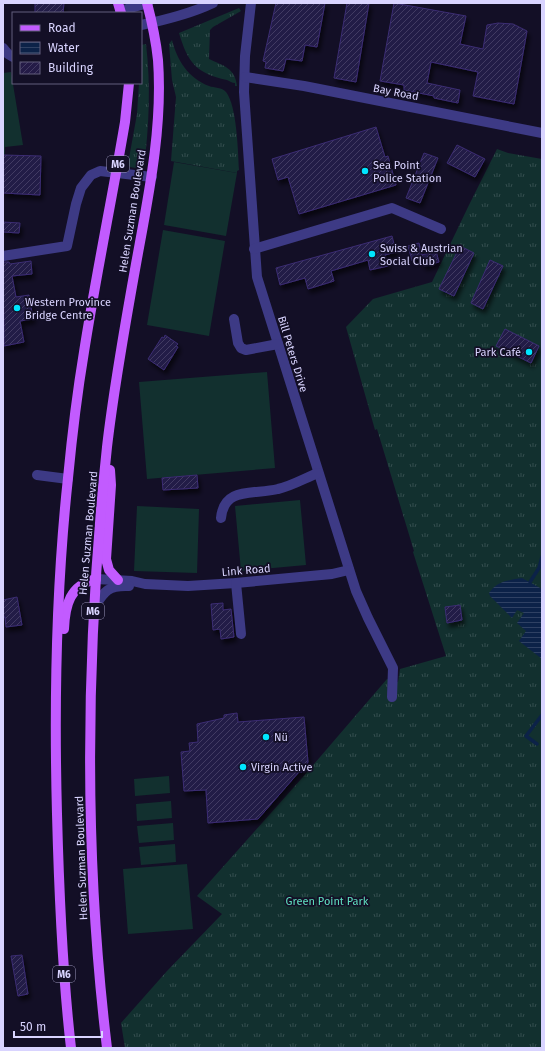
<svg xmlns="http://www.w3.org/2000/svg" width="545" height="1051" viewBox="0 0 545 1051" font-family="'Fira Sans',sans-serif">
  <defs>
    <pattern id="grass-tufts" width="24" height="20" patternUnits="userSpaceOnUse"><rect width="24" height="20" fill="#12302f"/><path d="M3 7l-1-3M5 7V3M7 7l1-3M15 17l-1-3M17 17v-4M19 17l1-3" fill="none" stroke="#344d4e"/></pattern>
    <pattern id="water-rules" width="6" height="5" patternUnits="userSpaceOnUse"><rect width="6" height="5" fill="#0c2248"/><path d="M0 2.5h6" fill="none" stroke="#2f4163"/></pattern>
    <pattern id="building-hatch" width="6" height="6" patternUnits="userSpaceOnUse"><rect width="6" height="6" fill="#241b47"/><path d="M-1 1l2-2M0 6l6-6M5 7l2-2" fill="none" stroke="#433b63"/></pattern>
    <filter id="shadow"><feDropShadow dx="2.5" dy="4.5" stdDeviation="2" flood-color="#0009"/></filter>
  </defs>
  <rect width="100%" height="100%" fill="#130f26"/>
  <g fill="url(#grass-tufts)">
    <path d="M239 8 241 11 213 27 210 30 209 59C224 66 235 68 237 86H235V83C232 83 230 81 227 80 196 73 188 63 179 33Z"/>
    <path d="M172 40C177 60 188 78 209 86 214 88 222 87 226 92 237 106 238 152 239 170L237 171V173L171 161 176 97 172 80 169 44Z"/>
    <path d="M146 44C151 86 149 126 144 167L142 169 130 167 128 164 137 114 139 83H141V45Z"/>
    <path d="M497 149 508 153 542 159V1048H125L121 1023 167 971 222 914 197 896 302 778 387 679 398 682 400 669 446 656 413 552 414 551 377 429 375 430 346 327 373 299 432 282 469 205Z"/>
  </g>
  <g fill="#12302f">
    <path d="M11 72 23 145 5 147 3 213V73Z"/>
    <path d="M174 162 237 173 226 236 164 225Z"/>
    <path d="M163 230 225 241 209 336 147 325Z"/>
    <path d="M267 372 275 468 147 479 139 382Z"/>
    <path d="M300 500 306 565 241 571 235 506Z"/>
    <path d="M137 506 199 509 197 573 134 571Z"/>
    <path d="M169 776 170 793 135 796 134 779Z"/>
    <path d="M171 801 172 818 137 821 136 804Z"/>
    <path d="M173 823 174 840 139 843 137 826Z"/>
    <path d="M175 844 176 862 141 865 139 847Z"/>
    <path d="M187 864 193 929 128 934 123 869Z"/>
  </g>
  <path fill="url(#water-rules)" d="M522 578 542 589V659L519 641 526 631 517 623 524 613 517 610 512 618 490 596 489 593C497 581 509 580 522 578Z"/>
  <g fill="none" stroke-linecap="round" stroke-linejoin="round">
    <g stroke="#0c2248" stroke-width="3.5">
      <path d="M530 582 539 568 542 557"/>
      <path d="M537 744 526 736 542 715"/>
    </g>
  </g>
  <g fill="url(#building-hatch)" stroke="#3b2d73" filter="url(#shadow)">
    <path d="M35 3H64L63 13H35Z"/>
    <path d="M276 3H325L317 47 305 45 302 61 286 59 283 71 265 68 266 62 263 61Z"/>
    <path d="M347 3H369L356 82 334 78Z"/>
    <path d="M394 3 466 16 460 44 483 49 487 25 498 23 513 24 527 31 514 104 473 96 478 72 431 62 427 83 460 90 458 103 434 98V96L404 90V85L380 81Z"/>
    <path d="M376 127 385 157 388 156 396 185 299 214 288 177 278 180 272 159Z"/>
    <path d="M457 145 485 159 475 177 447 163Z"/>
    <path d="M424 153 438 158 420 203 406 198Z"/>
    <path d="M3 155 41 156 40 195 3 193Z"/>
    <path d="M3 222 20 223 19 233 3 232Z"/>
    <path d="M392 236 396 252 385 255 388 266 370 270 368 260 331 271 334 281 308 289 305 278 280 285 276 268Z"/>
    <path d="M419 243 422 255 436 251 439 262 424 266 421 258 412 261 408 246Z"/>
    <path d="M460 246 474 253 454 296 439 289Z"/>
    <path d="M490 260 503 266 483 309 471 303Z"/>
    <path d="M31 261 32 274 12 276 16 297 29 295 33 319 20 321 24 342 4 346 3 262H9L10 264Z"/>
    <path d="M505 329 539 346 531 363 496 346Z"/>
    <path d="M165 335 178 344 176 346 178 347 164 370 148 359 162 337 164 338Z"/>
    <path d="M197 475 198 488 163 490 162 478Z"/>
    <path d="M17 597 22 625 6 627 5 617H3V600Z"/>
    <path d="M223 603V610L231 609 234 637 221 639 220 629 213 630 211 604Z"/>
    <path d="M460 605 462 620 447 623 445 607Z"/>
    <path d="M237 713 238 722 304 717 308 762 302 772H299L258 819 208 823 206 790 184 791 181 752 190 751 189 743 198 742 197 724 224 718V715Z"/>
    <path d="M22 955 28 994 18 996 11 956Z"/>
  </g>
  <g fill="none" stroke-linecap="round" stroke-linejoin="round">
    <g stroke="#3d3a85" stroke-width="10">
      <path d="M251 3 245 56 244 92 257 277 356 591 368 618 393 668 392 697"/>
      <path d="M120 11 148 3"/>
      <path d="M141 25C165 20 190 14 213 3"/>
      <path d="M3 48 8 54 13 57"/>
      <path d="M245 77 304 86 542 133"/>
      <path d="M254 249 392 208 441 229"/>
      <path d="M3 256 67 246 76 204 81 188 91 175 100 171 152 177"/>
      <path d="M234 319 238 343 241 348 246 350 278 344"/>
      <path d="M37 475 68 479"/>
      <path d="M221 518C224 486 255 495 278 489 292 486 305 478 318 473"/>
      <path d="M96 579 132 581 145 584 188 586 236 583 332 574 349 570"/>
      <path d="M236 583 241 634"/>
      <path d="M93 609C104 592 107 585 129 586"/>
    </g>
    <g stroke="#c25bff" stroke-width="10">
      <path d="M118 3 121 13"/>
      <path d="M110 470 111 485 106 559 109 570 118 580"/>
      <path d="M64 629C65 605 70 585 96 579"/>
      <path d="M71 1048C62 970 59 892 57 814 54 702 56 589 68 478 72 436 77 394 84 352 96 275 112 199 125 122L129 83"/>
      <path d="M107 1048C83 849 86 646 107 447 114 386 125 325 136 264 148 198 163 128 158 60 156 41 152 22 147 3"/>
    </g>
  </g>
  <g fill="#00e5ff" stroke="#130f26" stroke-width="1.5">
    <circle cx="365" cy="171" r="4"/>
    <circle cx="372" cy="254" r="4"/>
    <circle cx="17" cy="308" r="4"/>
    <circle cx="529" cy="352" r="4"/>
    <circle cx="266" cy="737" r="4"/>
    <circle cx="243" cy="767" r="4"/>
  </g>
  <g text-anchor="middle" stroke-width="3.5" stroke-linejoin="round" paint-order="stroke">
    <g fill="#130f26" stroke="#9e99be" stroke-width="1">
      <rect x="107" y="156" width="22" height="16" rx="3"/>
      <rect x="82" y="603" width="22" height="16" rx="3"/>
      <rect x="53" y="966" width="22" height="16" rx="3"/>
    </g>
    <g font-size="10" font-weight="bold" fill="#d9d4ff">
      <text x="118" y="168">M6</text>
      <text x="93" y="615">M6</text>
      <text x="64" y="978">M6</text>
    </g>
    <g font-size="11" fill="#d9d4ff" stroke="#130f26">
      <text transform="translate(396 92) rotate(11)" y="4">Bay Road</text>
      <text transform="translate(132 211) rotate(-81)" y="4">Helen Suzman Boulevard</text>
      <text transform="translate(293 354) rotate(73)" y="4">Bill Peters Drive</text>
      <text transform="translate(88 533) rotate(-85)" y="4">Helen Suzman Boulevard</text>
      <text transform="translate(246 570) rotate(-5)" y="4">Link Road</text>
      <text transform="translate(81 858) rotate(-92)" y="4">Helen Suzman Boulevard</text>
    </g>
    <g font-size="11" fill="#d9d4ff" stroke="#130f26" text-anchor="start">
      <text x="373" y="169">Sea Point<tspan x="373" dy="13">Police Station</tspan></text>
      <text x="380" y="252">Swiss &amp; Austrian<tspan x="380" dy="13">Social Club</tspan></text>
      <text x="25" y="306">Western Province<tspan x="25" dy="13">Bridge Centre</tspan></text>
      <text x="521" y="356" text-anchor="end">Park Café</text>
      <text x="274" y="741">Nü</text>
      <text x="251" y="771">Virgin Active</text>
    </g>
    <g font-size="11" fill="#5fe0c0" stroke="#130f26">
      <text x="327" y="905">Green Point Park</text>
    </g>
  </g>
  <rect width="545" height="1051" fill="none" stroke="#d9d4ff" stroke-width="8"/>
  <rect x="12" y="12" width="130" height="72" fill="#130f26" stroke="#625e7d"/>
  <rect x="20" y="25" width="20" height="6" fill="#c25bff" stroke="#625e7d"/>
  <text x="48" y="32" font-size="12" fill="#d9d4ff">Road</text>
  <rect x="20" y="42" width="20" height="12" fill="url(#water-rules)" stroke="#625e7d"/>
  <text x="48" y="52" font-size="12" fill="#d9d4ff">Water</text>
  <rect x="20" y="62" width="20" height="12" fill="url(#building-hatch)" stroke="#625e7d"/>
  <text x="48" y="72" font-size="12" fill="#d9d4ff">Building</text>
  <path d="M14 1031v6h88v-6" fill="none" stroke="#d9d4ff" stroke-width="2"/>
  <text x="20" y="1031" font-size="12" fill="#d9d4ff" stroke="#130f26" stroke-width="3" paint-order="stroke">50 m</text>
</svg>
